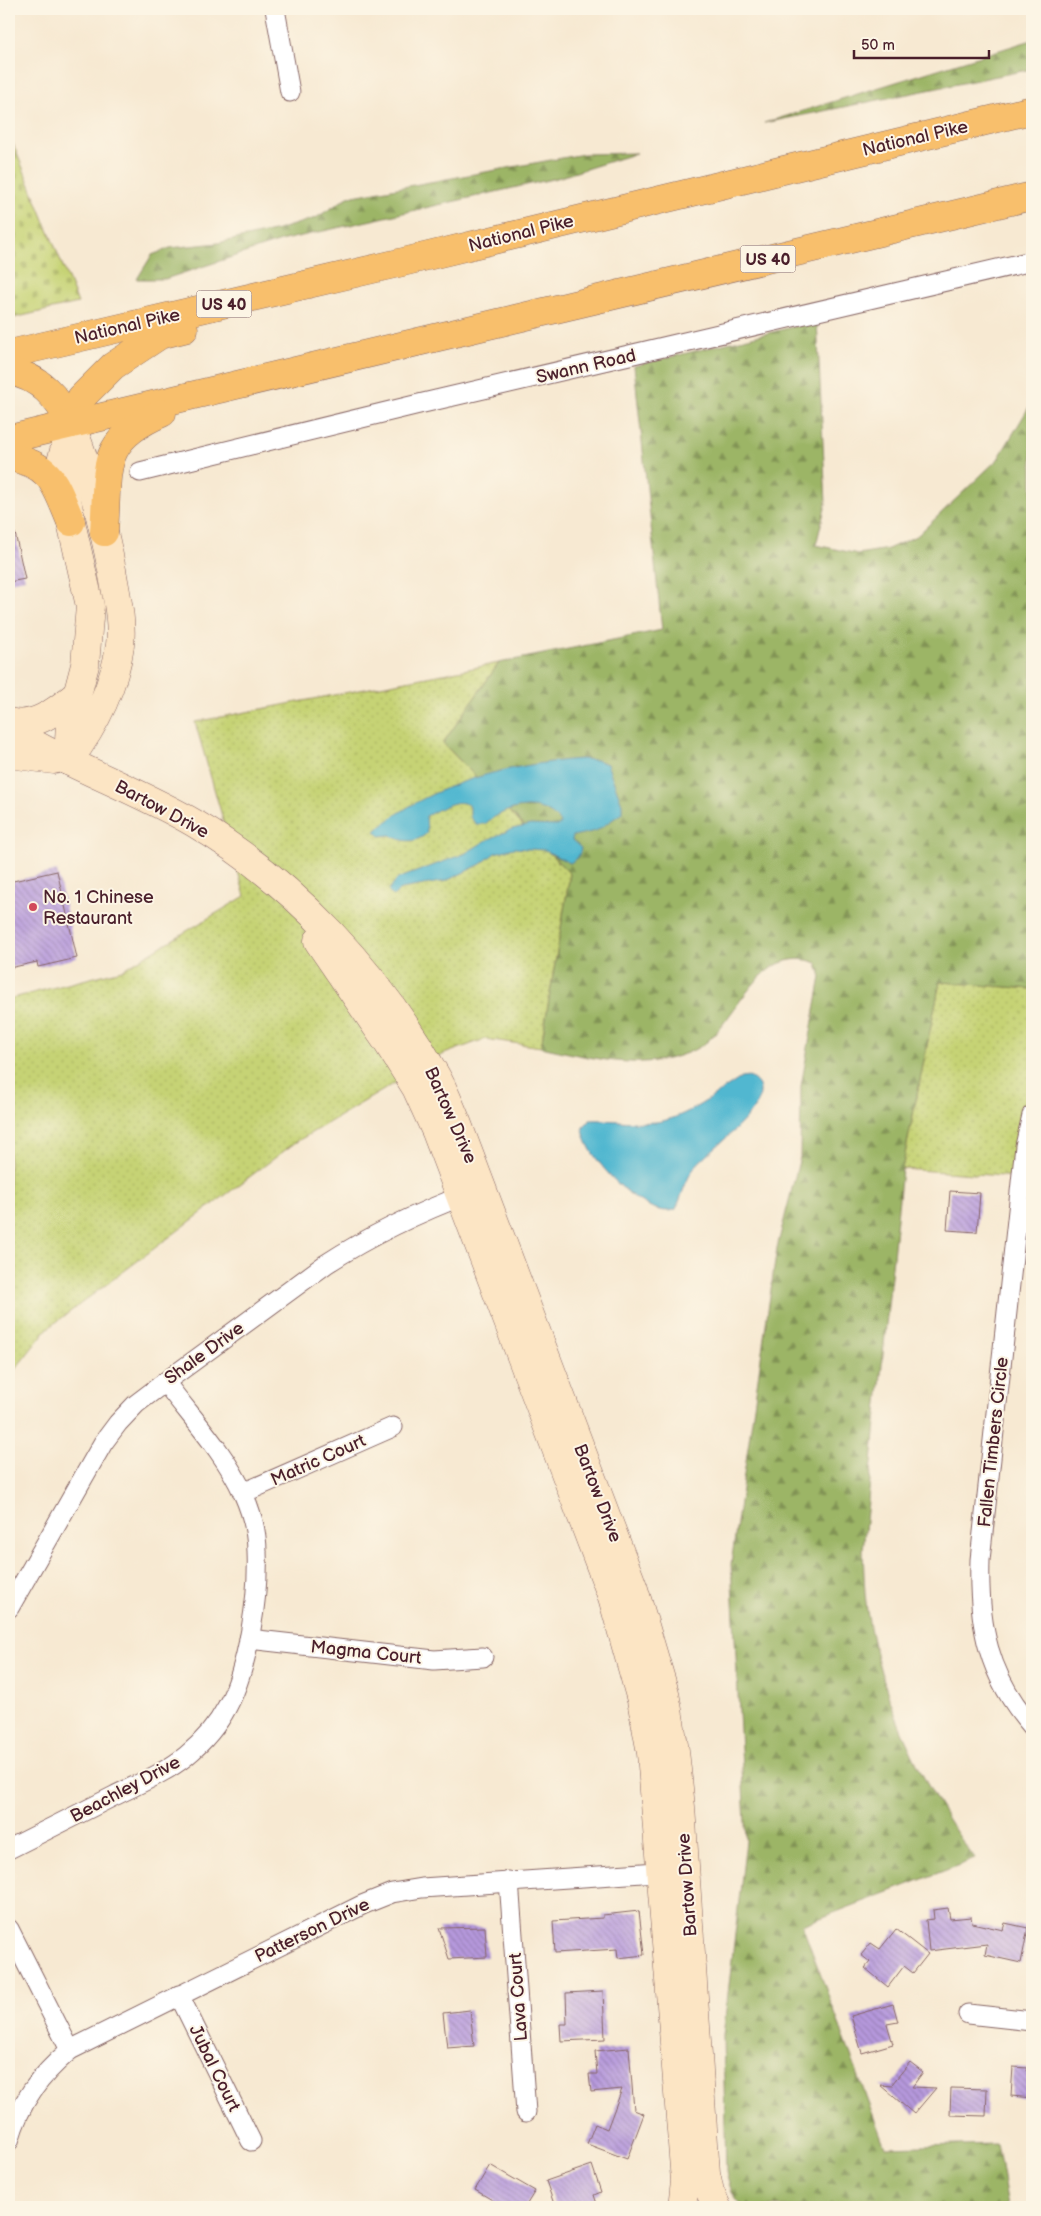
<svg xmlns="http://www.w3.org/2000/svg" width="1041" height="2216" viewBox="0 0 1041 2216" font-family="'Balsamiq Sans',sans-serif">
  <defs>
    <pattern id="grass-dots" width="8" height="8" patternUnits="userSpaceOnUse" patternTransform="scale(1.25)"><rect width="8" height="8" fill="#c6d374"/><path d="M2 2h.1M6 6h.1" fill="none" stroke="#acb565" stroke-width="1.8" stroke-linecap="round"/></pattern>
    <pattern id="forest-firs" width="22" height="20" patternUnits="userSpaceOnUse" patternTransform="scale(1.25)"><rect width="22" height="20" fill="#9cb566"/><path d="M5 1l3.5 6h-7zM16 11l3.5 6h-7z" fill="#819354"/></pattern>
    <pattern id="cemetery-stones" width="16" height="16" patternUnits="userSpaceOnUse" patternTransform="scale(1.25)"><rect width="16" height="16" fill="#c6d374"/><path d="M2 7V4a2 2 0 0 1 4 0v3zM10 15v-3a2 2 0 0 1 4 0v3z" fill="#acb565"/></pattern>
    <pattern id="building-back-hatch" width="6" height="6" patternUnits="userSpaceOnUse" patternTransform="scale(1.25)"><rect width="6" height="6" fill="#b699dd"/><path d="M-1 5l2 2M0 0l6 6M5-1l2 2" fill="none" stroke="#967cb3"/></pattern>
  </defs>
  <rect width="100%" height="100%" fill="#fcf5e5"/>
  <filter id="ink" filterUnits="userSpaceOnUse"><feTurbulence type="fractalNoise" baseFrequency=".02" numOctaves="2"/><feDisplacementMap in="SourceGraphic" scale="10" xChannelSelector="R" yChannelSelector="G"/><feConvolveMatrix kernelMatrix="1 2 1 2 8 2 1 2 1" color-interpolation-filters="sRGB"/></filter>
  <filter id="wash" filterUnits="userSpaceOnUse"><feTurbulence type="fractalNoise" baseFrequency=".0096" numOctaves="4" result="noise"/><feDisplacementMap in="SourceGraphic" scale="20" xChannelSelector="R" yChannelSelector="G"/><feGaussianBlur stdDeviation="1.12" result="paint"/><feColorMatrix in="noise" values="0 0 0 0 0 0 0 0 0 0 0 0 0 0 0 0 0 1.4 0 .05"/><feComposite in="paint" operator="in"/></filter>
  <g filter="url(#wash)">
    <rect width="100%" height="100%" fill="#f7e9d2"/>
    <g fill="url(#grass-dots)" stroke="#887950">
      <path d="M499 663 443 743 570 874 541 1047 485 1039 444 1054 296 1142 47 1329 9 1377V999L122 970 245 896 195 722Z"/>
      <path d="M940 981 1032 989V1178L902 1169Z"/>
    </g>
    <g fill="url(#forest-firs)" stroke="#736a48">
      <path d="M1032 40V69L764 123Z"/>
      <path d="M637 153 557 178 284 240 165 279H137L152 255 170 248 218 243 274 231 316 218 348 197 584 154Z"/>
      <path d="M817 321 826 504 816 545 858 554 888 549 918 535 998 459 1032 402V989L940 982 902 1169 863 1550C864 1570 864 1591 867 1611 882 1701 921 1786 975 1859L802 1925 885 2147 997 2144 1008 2207H745C733 2198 729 2186 726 2172L723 2036 746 1841 731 1564 777 1248 800 1157 801 1086 821 977 817 963C764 943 740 1010 710 1039 705 1044 695 1050 687 1053 641 1072 588 1057 541 1047L570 874 443 743 499 663 662 630 634 366Z"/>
    </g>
    <path fill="url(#cemetery-stones)" stroke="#887950" d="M9 134 78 303 9 319Z"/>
    <g fill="#51b7d0" stroke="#4e6b7e">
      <path d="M581 759 597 760 607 764 622 804V813L596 831 573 836 572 840 581 848C580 856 577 859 570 863L544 850 514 848 495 853 481 864 446 881 401 889 393 896 388 891 397 879 464 854 487 840 512 829 531 825 556 826 561 824C544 797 505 806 485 824H476L470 817V807C459 795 439 810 426 816L427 833C417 843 403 843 391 835L380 836 375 831C430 783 510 764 581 759Z"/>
      <path d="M749 1077C790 1096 705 1152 695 1167 686 1178 682 1196 676 1209 647 1223 583 1156 583 1127L590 1120C612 1119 634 1124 656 1122 685 1119 717 1093 741 1078Z"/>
    </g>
    <g id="blocks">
      <g fill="url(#building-back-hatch)">
        <path d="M15 533 25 579 9 582V534Z"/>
        <path d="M57 871 77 958 38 967 37 962 9 968V882Z"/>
        <path d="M950 1191 980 1193 977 1232 947 1230Z"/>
        <path d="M948 1908 950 1919 971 1917 972 1923 1003 1930 1005 1923 1028 1928 1021 1963 985 1955 987 1944 929 1951 926 1920 934 1919 933 1910Z"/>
        <path d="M639 1911 644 1955 618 1958 617 1949 555 1953 553 1921 603 1918V1915Z"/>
        <path d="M485 1927 487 1957 449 1959 439 1928Z"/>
        <path d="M896 1929 928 1954 913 1973 904 1966 888 1987 865 1968 870 1962 861 1955 871 1943 880 1949Z"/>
        <path d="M603 1991 605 2039 561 2041 560 2024H567L566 1993Z"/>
        <path d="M893 2004 898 2022 887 2024 893 2044 862 2053 851 2016Z"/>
        <path d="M470 2010 474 2046 447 2048 443 2013Z"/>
        <path d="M629 2048 634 2110 644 2114 627 2159 587 2144 595 2124 607 2129 622 2089 591 2092 589 2074H597L595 2051Z"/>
        <path d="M910 2062 923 2072 912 2087 936 2088 914 2114 880 2085 894 2086 892 2084Z"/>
        <path d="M1013 2067 1028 2068 1027 2071H1032V2098L1011 2096Z"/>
        <path d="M951 2088 987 2089 986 2116 950 2115Z"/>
        <path d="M490 2165 535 2191 525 2207H492L494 2201 475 2190Z"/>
        <path d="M592 2165 601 2192 594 2195 598 2207H580L578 2201 555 2207 546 2181Z"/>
      </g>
    </g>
  </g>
  <g filter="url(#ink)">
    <use href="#blocks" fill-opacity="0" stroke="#876665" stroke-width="1"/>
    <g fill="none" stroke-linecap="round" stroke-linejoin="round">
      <defs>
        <g id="street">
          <path d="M275 9 290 92"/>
          <path d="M140 472 419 404 1032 261"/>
          <path d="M1032 1115 1025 1146 980 1560C978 1625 988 1676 1032 1726"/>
          <path d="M243 1493 393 1427"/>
          <path d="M9 1608 103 1443 118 1423 136 1404 165 1382 326 1264C371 1235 419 1212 470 1193"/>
          <path d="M249 1639 434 1660 483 1657"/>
          <path d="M9 1849C44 1831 79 1814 114 1796 138 1784 165 1773 186 1756 203 1742 217 1726 227 1707 248 1669 259 1595 257 1552 257 1533 251 1511 243 1493 225 1453 191 1417 165 1382"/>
          <path d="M509 1881 526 2112"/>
          <path d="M9 1929 70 2050"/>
          <path d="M179 1995 251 2141"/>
          <path d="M968 2014 1032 2021"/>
          <path d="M9 2141C20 2101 40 2076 70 2050L362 1905 392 1893 422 1888 672 1871"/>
        </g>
        <g id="secondary">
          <path d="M9 722C35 729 57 710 76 695"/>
          <path d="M9 729C68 766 134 788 194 823 294 882 378 973 435 1074 444 1089 450 1106 457 1122L634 1589 665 1693 675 1751 681 1807 706 2173 710 2192 717 2207"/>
          <path d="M9 754 54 760"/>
          <path d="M68 761C94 727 114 689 120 645 123 621 116 594 112 570 102 520 90 471 71 424"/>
          <path d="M68 761 70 722 85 665 90 606 71 522 61 462 71 424"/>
          <path d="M318 941 387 1042 416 1088 436 1132 612 1597 641 1700 651 1753 685 2181 682 2207"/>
        </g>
        <g id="primary">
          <path d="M9 354 403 262 1032 110"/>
          <path d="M9 371C40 377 57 397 71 424"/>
          <path d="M71 424 81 398 113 366 160 335 184 329"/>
          <path d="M9 439 1032 196"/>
          <path d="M9 457C53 465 55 485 71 522"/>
          <path d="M104 532C109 469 97 441 162 413"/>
        </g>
      </defs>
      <use href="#street" stroke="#876665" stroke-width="21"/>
      <use href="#secondary" stroke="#876665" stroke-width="29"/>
      <use href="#primary" stroke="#876665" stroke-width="29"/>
      <use href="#street" stroke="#fff" stroke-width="19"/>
      <use href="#secondary" stroke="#fce5c4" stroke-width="28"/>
      <use href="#primary" stroke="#f8bf6c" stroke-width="28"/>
    </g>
  </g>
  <circle fill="#d1495b" stroke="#fcf5e5" stroke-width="2" cx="33" cy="907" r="5"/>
  <g text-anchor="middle" stroke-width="4" stroke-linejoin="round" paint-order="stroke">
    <g fill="#fcf5e5" stroke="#7f5f63" stroke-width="1">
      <rect x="740.5" y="245.5" width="55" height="27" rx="4"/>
      <rect x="196.5" y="290.5" width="55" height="27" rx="4"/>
    </g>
    <g font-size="16" font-weight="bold" fill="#4a1f2b">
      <text x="768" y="265">US 40</text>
      <text x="224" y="310">US 40</text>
    </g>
    <g font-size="18" fill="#4a1f2b" stroke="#fcf5e5">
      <text transform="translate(915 138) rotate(-13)" y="6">National Pike</text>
      <text transform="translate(521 233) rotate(-14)" y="6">National Pike</text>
      <text transform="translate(127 326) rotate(-13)" y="6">National Pike</text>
      <text transform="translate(586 366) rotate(-13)" y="6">Swann Road</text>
      <text transform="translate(162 809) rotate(28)" y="6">Bartow Drive</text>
      <text transform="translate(451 1115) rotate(66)" y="6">Bartow Drive</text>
      <text transform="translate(204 1353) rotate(-36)" y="6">Shale Drive</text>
      <text transform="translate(993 1442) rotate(-84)" y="6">Fallen Timbers Circle</text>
      <text transform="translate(318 1460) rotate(-24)" y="6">Matric Court</text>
      <text transform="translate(598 1493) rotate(69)" y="6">Bartow Drive</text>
      <text transform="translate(366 1652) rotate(6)" y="6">Magma Court</text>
      <text transform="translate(125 1789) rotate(-28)" y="6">Beachley Drive</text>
      <text transform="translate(687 1885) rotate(-94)" y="6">Bartow Drive</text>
      <text transform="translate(312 1930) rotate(-26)" y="6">Patterson Drive</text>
      <text transform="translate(518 1997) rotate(-94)" y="6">Lava Court</text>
      <text transform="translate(215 2068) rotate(64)" y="6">Jubal Court</text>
    </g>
    <g font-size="18" fill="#4a1f2b" stroke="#fcf5e5" text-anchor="start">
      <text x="43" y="903">No. 1 Chinese<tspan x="43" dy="21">Restaurant</tspan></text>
    </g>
  </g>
  <rect width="1041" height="2216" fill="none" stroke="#fcf5e5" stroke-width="30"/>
  <path d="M854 50v8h135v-8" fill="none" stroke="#4a1f2b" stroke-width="2.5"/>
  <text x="861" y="50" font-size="15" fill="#4a1f2b" stroke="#fcf5e5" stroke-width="4" paint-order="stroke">50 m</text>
</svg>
